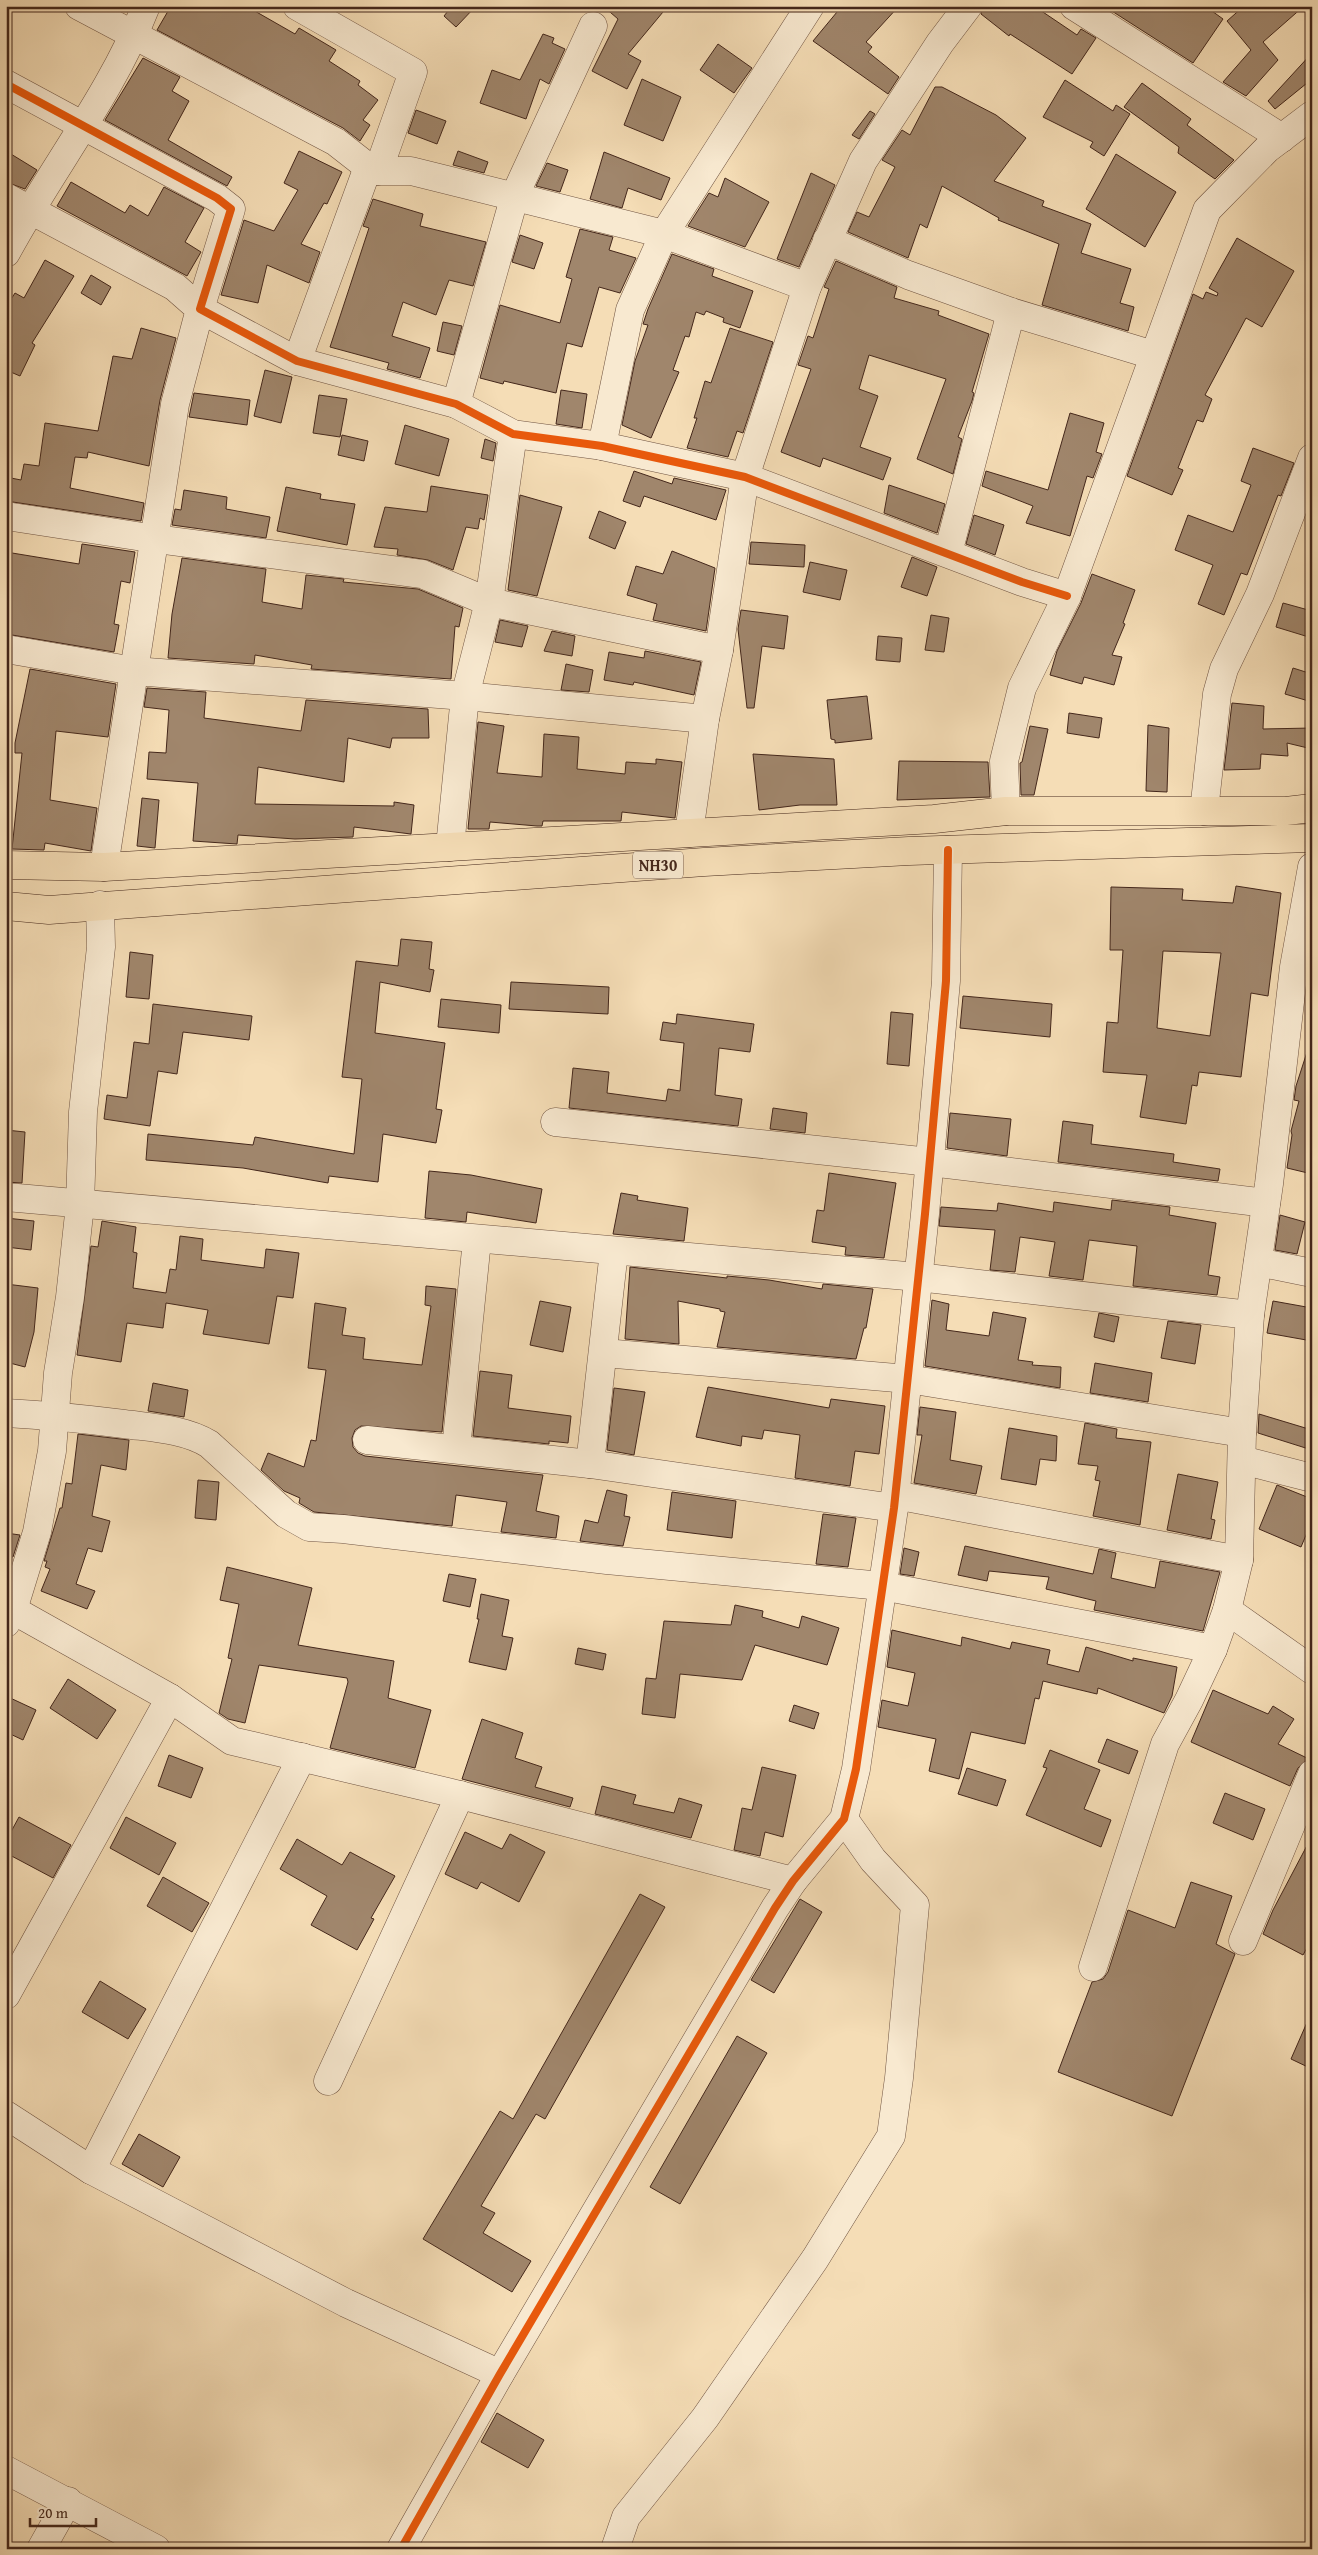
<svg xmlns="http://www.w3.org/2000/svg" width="1318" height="2555" viewBox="0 0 1318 2555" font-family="'Gentium Book Plus',serif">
  <rect width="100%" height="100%" fill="#f5ddb6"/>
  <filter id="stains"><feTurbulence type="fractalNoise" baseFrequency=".004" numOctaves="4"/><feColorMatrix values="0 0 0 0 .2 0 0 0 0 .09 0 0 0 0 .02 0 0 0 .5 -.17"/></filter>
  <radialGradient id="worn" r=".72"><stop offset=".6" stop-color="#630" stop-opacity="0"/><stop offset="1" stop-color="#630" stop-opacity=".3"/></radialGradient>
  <g fill="#a0866c" stroke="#44271b" fill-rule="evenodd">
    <path d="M171 6H246L295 34 299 28 336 50 329 61 360 81 358 85 378 100 363 120 370 125 360 141 343 128 157 30Z"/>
    <path d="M452 6H476L456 27 444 16Z"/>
    <path d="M603 6H668L628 54 641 61 627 89 592 71 618 19Z"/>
    <path d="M842 6H899L866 42 872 47 868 52 899 77 888 94 813 41Z"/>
    <path d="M983 6H1034L1077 35 1081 29 1096 38 1072 74 1010 34 1009 36 981 14Z"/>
    <path d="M1104 6H1205L1223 19 1193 63Z"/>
    <path d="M1244 6H1304L1263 42 1278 60 1246 96 1223 82 1251 50 1227 21Z"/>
    <path d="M543 34 554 38 552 43 565 49 549 84 540 79 526 119 480 103 492 70 520 80Z"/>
    <path d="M718 44 752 68 734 93 700 70Z"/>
    <path d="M1312 53V79L1275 109 1268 101Z"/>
    <path d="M143 58 180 77 172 91 189 101 168 140 232 177 227 186 105 120Z"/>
    <path d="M642 79 681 97 663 141 624 125Z"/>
    <path d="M1065 80 1113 111 1116 105 1130 114 1104 156 1090 147 1093 142 1043 117Z"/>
    <path d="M1142 83 1191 119 1187 125 1234 160 1215 179 1178 153 1179 147 1124 107Z"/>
    <path d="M935 87H942L996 115 1026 138 994 181 1044 201 1042 206 1091 224 1081 253 1131 269 1120 303 1134 307 1128 331 1042 305 1059 244 998 220 999 218 942 186 927 228 920 224 908 258 848 232 857 212 869 217 895 167 882 160 902 130 910 135Z"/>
    <path d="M416 110 446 121 437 144 408 133Z"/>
    <path d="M870 111 875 114 859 139 852 135Z"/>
    <path d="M6 151 37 170 25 189 6 182Z"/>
    <path d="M299 151 342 172 327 204 324 203 301 244 320 252 309 283 267 265 258 303 221 295 244 220 274 231 298 190 284 183Z"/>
    <path d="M458 151 488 162 484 173 453 165Z"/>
    <path d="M604 152 670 178 661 200 628 188 622 208 590 199Z"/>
    <path d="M1116 154 1176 192 1145 247 1086 209Z"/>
    <path d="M547 163 568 170 560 192 536 186Z"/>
    <path d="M811 173 835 185 799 267 777 259Z"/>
    <path d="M725 178 769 202 745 247 688 226 709 193 718 197Z"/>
    <path d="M71 182 125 213 130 205 148 216 164 187 204 208 185 242 201 252 187 276 57 206Z"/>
    <path d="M373 199 423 214 420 226 486 242 473 286 449 280 436 315 403 302 392 336 430 348 420 378 387 369 389 363 330 347 369 228 363 226Z"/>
    <path d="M580 229 613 237 609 250 636 258 620 293 599 287 582 347 567 343 556 393 504 381 503 384 480 378 500 305 560 323 572 279 566 277Z"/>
    <path d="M520 235 543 243 534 269 512 262Z"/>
    <path d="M1237 238 1294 271 1262 327 1246 318 1205 395 1212 399 1203 422 1197 420 1178 468 1183 470 1172 495 1127 476 1193 294 1203 299 1206 292 1217 296 1218 293 1209 288Z"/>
    <path d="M672 254 714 269 712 276 753 291 740 328 723 322 724 318 706 311 704 315 696 312 689 337 685 336 673 370 679 372 651 438 622 425 635 361 648 325 643 324 648 309Z"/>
    <path d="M45 260 74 276 32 343 35 345 20 376 6 370V307L15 293 24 298Z"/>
    <path d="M836 261 897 287 894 298 939 311 938 315 989 334 972 392 974 393 972 401 958 437 962 439 953 474 917 459 946 379 869 355 859 389 878 396 860 447 891 458 883 480 823 458 820 467 781 452 811 369 798 365 808 336 813 338 829 289 824 287Z"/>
    <path d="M91 275 111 287 101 305 81 293Z"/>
    <path d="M443 322 462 326 454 355 437 351Z"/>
    <path d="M141 328 176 338 160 400 149 466 88 452 87 458 75 457 70 488 144 503 141 521 6 501V477L21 480 24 464 39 466 45 423 98 431 113 356 132 359Z"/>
    <path d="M730 328 773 342 743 433 737 431 728 457 687 448 697 418H694L705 381 711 383Z"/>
    <path d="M265 370 292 377 281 423 254 416Z"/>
    <path d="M561 390 587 394 582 428 556 424Z"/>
    <path d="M194 393 250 400 247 425 189 417Z"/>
    <path d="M319 395 347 399 340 437 313 433Z"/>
    <path d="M1070 413 1104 423 1096 452 1102 454 1093 478 1087 476 1070 536 1026 523 1033 506 982 486 986 471 1048 490Z"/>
    <path d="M405 425 449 439 439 476 395 464Z"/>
    <path d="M342 435 368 441 364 461 338 455Z"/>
    <path d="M485 439 496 443 493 461 481 458Z"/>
    <path d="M1253 448 1294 463 1281 496 1278 495 1247 575 1241 573 1224 615 1198 604 1213 565 1175 550 1188 515 1233 532 1251 485 1241 481Z"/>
    <path d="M634 471 672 484 674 478 726 490 716 520 644 496 640 507 623 501Z"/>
    <path d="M889 485 945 504 937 533 884 513Z"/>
    <path d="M431 486 488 495 484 520 480 518 478 529 466 527 453 570 428 560 397 555 398 549 374 547 385 507 427 512Z"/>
    <path d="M286 487 321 494 320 499 355 504 347 545 277 531Z"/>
    <path d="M184 490 227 497 226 509 270 517 266 538 172 525 175 509 181 510Z"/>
    <path d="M520 495 562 507 537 596 508 590Z"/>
    <path d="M599 511 626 522 615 549 589 538Z"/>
    <path d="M974 515 1004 525 995 555 966 544Z"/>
    <path d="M751 542 805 545 804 567 749 564Z"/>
    <path d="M82 544 135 552 130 583 121 581 114 624 119 625 114 652 6 634V552L79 564Z"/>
    <path d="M672 551 715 568 706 631 653 620 657 604 627 595 636 566 663 574Z"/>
    <path d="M912 557 937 567 927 596 901 587Z"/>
    <path d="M182 558 266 569 262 602 302 609 306 575 344 579 343 582 418 589 463 608 459 627 455 626 451 679 311 669 312 665 255 655 254 664 168 658 172 614Z"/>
    <path d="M810 562 847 570 840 600 803 592Z"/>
    <path d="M1092 574 1135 590 1123 623 1125 624 1112 655 1122 657 1114 685 1084 677 1082 684 1050 675 1057 651 1081 603Z"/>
    <path d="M1283 603 1312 611V638L1276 627Z"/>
    <path d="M741 610 788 616 784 649 762 646 754 708H747L738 629Z"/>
    <path d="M931 615 949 618 944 652 925 650Z"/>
    <path d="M500 620 528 626 522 647 495 642Z"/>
    <path d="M552 631 575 636 572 656 544 651Z"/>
    <path d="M878 636 902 638 900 662 876 660Z"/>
    <path d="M645 651 701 662 694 695 634 682 633 685 604 680 609 652 644 658Z"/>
    <path d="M566 664 593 670 589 692 561 690Z"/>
    <path d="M1293 668 1312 674V702L1285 694Z"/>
    <path d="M30 669 116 684 108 737 56 731 50 800 97 808 91 851 45 843 44 850 12 849 22 753H15V743Z"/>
    <path d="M147 688 206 692 204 718 301 731 306 700 428 709 429 738H392L390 748 348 738 344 782 258 767 255 804 394 806V802L414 805 411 834 354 827 353 837 295 839 238 835 237 844 193 841 198 783 147 779 149 752 166 753 169 710 144 707Z"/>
    <path d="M867 696 872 739 835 743V740L831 739 827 700Z"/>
    <path d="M1232 703 1264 706 1263 729 1312 728V749L1287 743 1288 756 1261 754 1260 769 1224 770Z"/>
    <path d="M1069 713 1102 718 1099 738 1067 733Z"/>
    <path d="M478 722 504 726 497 773 542 777 544 734 579 737 577 769 625 774 626 762 656 764V759L682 762 675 818 622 812 621 821H543L542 826H537L490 822 489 829H468Z"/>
    <path d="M1148 725 1169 728 1167 792 1146 791Z"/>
    <path d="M1030 726 1048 729 1034 795H1021L1020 763 1022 762Z"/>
    <path d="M753 754 834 759 837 805H800L759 810Z"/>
    <path d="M899 761 988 762 990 797 897 800Z"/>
    <path d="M142 798 159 800 155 848 137 846Z"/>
    <path d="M1236 886 1281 893 1268 996 1251 993 1241 1077 1199 1072 1197 1086 1192 1085 1186 1124 1140 1117 1147 1075 1103 1072 1107 1022 1118 1023 1123 950H1110L1111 887 1183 889 1182 900 1233 903ZM1163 951 1221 953 1210 1036 1157 1028Z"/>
    <path d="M401 939 432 942 429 969 434 970 430 992 380 982 375 1033 445 1043 436 1109 442 1110 436 1143 383 1134 378 1182 329 1176 328 1183 243 1168 146 1160 148 1134 253 1145 255 1137 354 1154 362 1079 342 1077 356 961 398 966Z"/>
    <path d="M130 952 153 955 149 999 126 997Z"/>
    <path d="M511 982 609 987 608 1014 509 1009Z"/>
    <path d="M963 996 1052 1004 1050 1037 960 1028Z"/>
    <path d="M441 999 501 1005 499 1033 438 1027Z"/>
    <path d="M153 1004 252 1016 249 1040 183 1032 177 1074 158 1071 150 1126 104 1119 107 1095 127 1098 134 1042 149 1044Z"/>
    <path d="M891 1012 913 1014 909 1066 887 1064Z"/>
    <path d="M677 1014 754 1024 750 1052 719 1048 715 1095 742 1099 738 1126 569 1108 573 1068 609 1072 607 1093 666 1101 668 1089 680 1091 684 1043 660 1040 663 1022 676 1024Z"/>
    <path d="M1308 1049H1312V1174L1287 1168 1292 1135 1291 1131 1299 1101 1294 1100 1296 1086Z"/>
    <path d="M773 1108 807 1113 805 1133 770 1129Z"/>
    <path d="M950 1113 1011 1119 1007 1156 947 1148Z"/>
    <path d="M1063 1121 1093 1125 1091 1144 1174 1154 1173 1162 1220 1169 1218 1181 1058 1162Z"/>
    <path d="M6 1130 25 1132 22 1183 6 1182Z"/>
    <path d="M429 1171 471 1175 542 1189 536 1223 467 1212 466 1222 425 1218Z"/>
    <path d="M829 1173 896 1183 884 1258 845 1255 846 1247 812 1242 817 1210 824 1211Z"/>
    <path d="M621 1193 638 1196 637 1200 688 1208 684 1241 613 1234Z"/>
    <path d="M1112 1200 1170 1207 1169 1215 1216 1223 1208 1275 1220 1277 1217 1295 1133 1286 1137 1246 1089 1240 1083 1280 1049 1276 1055 1242 1020 1237 1015 1272 990 1270 995 1230 939 1226 941 1207 997 1211 998 1203 1053 1212 1054 1202 1111 1210Z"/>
    <path d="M1280 1215 1305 1222 1297 1254 1275 1250Z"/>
    <path d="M6 1218 34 1221 31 1250 6 1247Z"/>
    <path d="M102 1221 136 1227 133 1252 137 1253 133 1288 166 1293 170 1269 176 1270 180 1236 203 1239 201 1260 264 1268 266 1249 299 1253 293 1298 277 1296 269 1344 203 1334 208 1310 166 1303 163 1328 127 1323 121 1362 77 1355 91 1246 98 1247Z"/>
    <path d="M630 1267 727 1278V1276L769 1280 822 1289 823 1284 873 1289 866 1328H864L856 1359 717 1347 725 1312 720 1311V1309L678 1301 679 1344 625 1339Z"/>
    <path d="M6 1284 38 1288 34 1332 25 1367 6 1362Z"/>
    <path d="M426 1286 456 1289 442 1432 361 1426 355 1430 352 1438 353 1447 358 1453 365 1456 543 1475 536 1511 559 1516 556 1538 501 1532 507 1502 456 1495 452 1526 314 1512 299 1503 300 1498 284 1491 261 1470 268 1453 304 1467 311 1440 316 1441 326 1370 308 1368 315 1303 346 1308 342 1335 365 1338 363 1359 422 1365 431 1306 425 1305Z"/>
    <path d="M932 1300 949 1304 946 1330 989 1336 993 1312 1026 1318 1018 1360 1033 1362 1032 1365 1061 1367 1060 1388 925 1366Z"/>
    <path d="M540 1301 571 1307 563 1352 530 1345Z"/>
    <path d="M1273 1301 1312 1308V1341L1267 1333Z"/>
    <path d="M1099 1313 1119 1317 1114 1342 1094 1337Z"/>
    <path d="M1168 1321 1201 1325 1195 1364 1161 1358Z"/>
    <path d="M1095 1363 1152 1373 1148 1402 1090 1393Z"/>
    <path d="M480 1371 512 1375 508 1408 571 1416 568 1443 549 1441V1444L473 1436Z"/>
    <path d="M153 1383 188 1390 184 1417 148 1411Z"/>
    <path d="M708 1387 829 1408 831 1399 885 1406 879 1454 855 1451 850 1486 795 1478 800 1435 764 1430 762 1439 742 1436 741 1446 696 1437Z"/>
    <path d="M614 1388 645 1392 634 1455 607 1450Z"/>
    <path d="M920 1407 956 1412 950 1460 982 1466 976 1494 914 1483 922 1435H917Z"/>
    <path d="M1259 1414 1312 1430V1450L1258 1433Z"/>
    <path d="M1085 1423 1117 1429 1116 1438 1151 1442 1140 1525 1093 1516 1100 1481 1095 1480 1098 1466 1078 1464Z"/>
    <path d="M1009 1428 1057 1436 1056 1461 1040 1459 1036 1485 1001 1479Z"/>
    <path d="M78 1434 129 1440 126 1470 101 1465 92 1516 110 1521 102 1552 88 1548 76 1584 95 1591 87 1609 41 1591 50 1569 45 1567 47 1561H44L60 1508H62L66 1483 72 1484Z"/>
    <path d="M1178 1474 1218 1482 1211 1519 1215 1520 1211 1539 1167 1530Z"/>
    <path d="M198 1480 219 1482 216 1520 195 1518Z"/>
    <path d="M1277 1485 1312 1499V1521L1301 1547 1259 1529Z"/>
    <path d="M607 1490 627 1495 624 1516 630 1517 623 1546 580 1541 585 1520 598 1523Z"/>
    <path d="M672 1492 736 1501 732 1538 667 1530Z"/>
    <path d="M823 1514 856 1518 848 1567 816 1564Z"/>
    <path d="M6 1533 20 1535 13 1557 6 1556Z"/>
    <path d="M965 1546 1093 1574 1099 1549 1116 1553 1111 1578 1155 1588 1160 1561 1220 1572 1203 1631 1094 1610 1096 1601 1046 1589 1049 1577 989 1571 987 1581 958 1575Z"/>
    <path d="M904 1548 919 1552 914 1576 900 1574Z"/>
    <path d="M227 1567 312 1588 298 1645 394 1661 388 1698 431 1710 415 1768 330 1748 348 1682 347 1678 259 1665 245 1723 228 1719 219 1713 232 1659 228 1658 239 1604 220 1600Z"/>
    <path d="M449 1574 476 1579 470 1607 443 1601Z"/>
    <path d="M481 1594 509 1600 502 1636 513 1638 506 1670 469 1662 479 1619H477Z"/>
    <path d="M735 1605 763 1611 762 1617 799 1628 802 1616 839 1628 827 1665 755 1645 742 1680 680 1674 675 1718 642 1714 646 1678 656 1679 664 1621 731 1625Z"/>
    <path d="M892 1630 961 1646 962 1637 1010 1649 1012 1642 1050 1650 1047 1664 1079 1672 1086 1647 1133 1661V1658L1177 1667 1172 1696 1164 1713 1098 1688 1097 1694 1043 1681 1039 1699 1035 1698 1025 1744 971 1732 959 1779 929 1771 936 1739 878 1727 882 1700 908 1706 915 1673 887 1667Z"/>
    <path d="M578 1648 606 1654 603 1670 575 1664Z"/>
    <path d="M68 1679 116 1710 97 1739 50 1708Z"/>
    <path d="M1213 1690 1268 1714 1273 1706 1294 1719 1278 1744 1309 1759 1298 1768 1290 1786 1191 1742Z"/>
    <path d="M6 1696 36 1710 23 1740 6 1732Z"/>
    <path d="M794 1705 819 1713 814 1729 789 1721Z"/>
    <path d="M482 1719 523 1733 515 1758 542 1767 535 1787 573 1798 570 1807 462 1779Z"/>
    <path d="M1107 1739 1138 1751 1129 1774 1098 1762Z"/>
    <path d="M1050 1750 1100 1770 1084 1809 1111 1820 1101 1847 1026 1815 1047 1768 1043 1767Z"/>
    <path d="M169 1755 203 1768 191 1798 158 1786Z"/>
    <path d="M762 1767 796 1775 783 1837 765 1832 760 1856 734 1850 742 1808 752 1810Z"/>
    <path d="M967 1768 1006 1780 997 1806 958 1794Z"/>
    <path d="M602 1786 636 1795 633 1804 674 1813 679 1798 702 1805 691 1838 595 1814Z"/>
    <path d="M1225 1793 1265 1809 1253 1840 1213 1823Z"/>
    <path d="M19 1817 71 1845 53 1878 6 1853V1841Z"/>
    <path d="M126 1817 176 1843 159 1875 110 1848Z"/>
    <path d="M465 1832 502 1849 510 1834 545 1852 519 1902 481 1882 477 1889 445 1874Z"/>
    <path d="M1312 1836V1939L1303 1955 1263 1934 1273 1910Z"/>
    <path d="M297 1839 342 1865 350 1852 395 1876 371 1918 374 1919 357 1950 311 1925 327 1896 280 1869Z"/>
    <path d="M163 1877 209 1903 192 1932 147 1906Z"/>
    <path d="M1191 1882 1232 1896 1216 1944 1235 1954 1172 2116 1058 2072 1092 1982 1103 1979 1108 1972 1128 1910 1175 1928Z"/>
    <path d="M640 1894 665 1907 545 2119 536 2114 481 2206 495 2213 483 2233 531 2261 512 2292 423 2239 500 2111 513 2119Z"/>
    <path d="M800 1899 822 1912 774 1993 751 1980Z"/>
    <path d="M100 1981 146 2009 128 2039 82 2012Z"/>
    <path d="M1312 2011V2069L1291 2059Z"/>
    <path d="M737 2036 767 2053 680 2204 650 2187Z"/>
    <path d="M139 2134 180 2157 163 2187 122 2164Z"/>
    <path d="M497 2413 544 2440 528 2468 481 2442Z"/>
  </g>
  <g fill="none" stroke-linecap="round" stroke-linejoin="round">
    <defs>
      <g id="minor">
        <path d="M79 6 336 142 368 167 378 171H411L664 234 807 287"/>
        <path d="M297 6 413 72 378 171"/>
        <path d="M1074 6 1282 138"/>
        <path d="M6 84 217 198 231 209 200 309 297 361 456 404 513 434 602 446 745 477 1022 582 1067 596"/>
        <path d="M6 197 175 287 200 309 175 404 104 867"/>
        <path d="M827 240 908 275 1011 312 1153 355"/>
        <path d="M6 253C51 169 111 95 146 6"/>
        <path d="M297 361 368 167"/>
        <path d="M456 404 515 195 593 26"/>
        <path d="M602 446 630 310 664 234 810 6"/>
        <path d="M6 516 156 539 422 574 489 602 719 650"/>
        <path d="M948 553 1011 312"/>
        <path d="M6 649 134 671 465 696 705 719"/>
        <path d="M1006 811 1004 761 1022 688 1067 596 1207 210 1267 149 1312 115"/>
        <path d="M1204 811 1217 694 1224 669 1260 594 1312 458"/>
        <path d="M689 833 705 719 719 650 745 477 807 287 863 161 940 43 968 6"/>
        <path d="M450 847 465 696 489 602 513 434"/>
        <path d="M555 1122 930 1162 1266 1203"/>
        <path d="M6 1197 918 1277 1250 1315"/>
        <path d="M1258 1262 1312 1273"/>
        <path d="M604 1353 908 1379 1242 1433"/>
        <path d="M6 1413C46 1415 85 1419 124 1424 153 1428 184 1429 209 1444L286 1514 309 1527 343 1529 607 1560 882 1586 1213 1649"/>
        <path d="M367 1440 590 1464 894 1508"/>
        <path d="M456 1449 477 1240"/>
        <path d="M1242 1460 1312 1478"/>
        <path d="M590 1464 614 1251"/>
        <path d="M895 1495 1239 1560"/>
        <path d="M13 1610 170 1698 232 1741 460 1795 793 1881"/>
        <path d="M1227 1610 1312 1670"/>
        <path d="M6 1623 13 1610 37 1532 52 1451 58 1373 70 1297 80 1205 83 1112 101 947 100 905"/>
        <path d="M1243 1941 1312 1774"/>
        <path d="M1093 1967 1165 1744 1189 1700 1213 1649 1227 1610 1239 1560 1242 1433 1250 1315 1269 1184 1294 967 1312 867"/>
        <path d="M6 1995 170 1698"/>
        <path d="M328 2081 460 1795"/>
        <path d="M6 2115 91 2170 346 2303 500 2374"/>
        <path d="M91 2170 302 1757"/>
        <path d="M6 2470 156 2549"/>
        <path d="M41 2549 68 2501"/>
        <path d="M401 2549 500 2374 775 1908 793 1881 844 1819 856 1769 894 1508 925 1214 946 981 948 850"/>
        <path d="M615 2549 626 2517 705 2418 815 2259 891 2136 899 2078 915 1905 873 1860 844 1819"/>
      </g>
      <g id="highway">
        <path d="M6 865 104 867 934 819 1006 811H1286L1312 808"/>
        <path d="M6 906 49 910 704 862 909 851 1312 838"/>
      </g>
    </defs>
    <use href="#minor" stroke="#705442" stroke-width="29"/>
    <use href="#highway" stroke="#44271b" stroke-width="29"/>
    <use href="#minor" stroke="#f8e9d0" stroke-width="28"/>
    <use href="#highway" stroke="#f5ddb6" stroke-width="28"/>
    <defs>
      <g id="cycleway">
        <path d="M6 84 217 198 231 209 200 309 297 361 456 404 513 434 602 446 745 477 1022 582 1067 596"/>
        <path d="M401 2549 500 2374 775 1908 793 1881 844 1819 856 1769 894 1508 925 1214 946 981 948 850"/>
      </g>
    </defs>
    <use href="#cycleway" stroke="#f8e9d0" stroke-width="11"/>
    <use href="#cycleway" stroke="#e8590c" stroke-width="8"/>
  </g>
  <g text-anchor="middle" stroke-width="4.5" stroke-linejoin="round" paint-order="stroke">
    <rect fill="#f8e9d0" stroke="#7a6151" stroke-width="1" x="633" y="851.5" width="50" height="27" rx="4"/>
    <g font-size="16" font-weight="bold" fill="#44271b">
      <text x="658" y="871">NH30</text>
    </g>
  </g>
  <rect width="1318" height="2555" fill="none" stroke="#f5ddb6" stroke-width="25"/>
  <rect x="8" y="8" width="1303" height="2540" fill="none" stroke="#44271b" stroke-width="2.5"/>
  <rect x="12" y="12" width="1293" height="2530" fill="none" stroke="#44271b"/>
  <path d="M30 2518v8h66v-8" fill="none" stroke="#44271b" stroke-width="2.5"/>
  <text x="38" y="2518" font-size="15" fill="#44271b" stroke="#f8e9d0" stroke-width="4" paint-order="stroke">20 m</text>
  <rect width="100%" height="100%" filter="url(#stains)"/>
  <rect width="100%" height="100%" fill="url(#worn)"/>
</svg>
